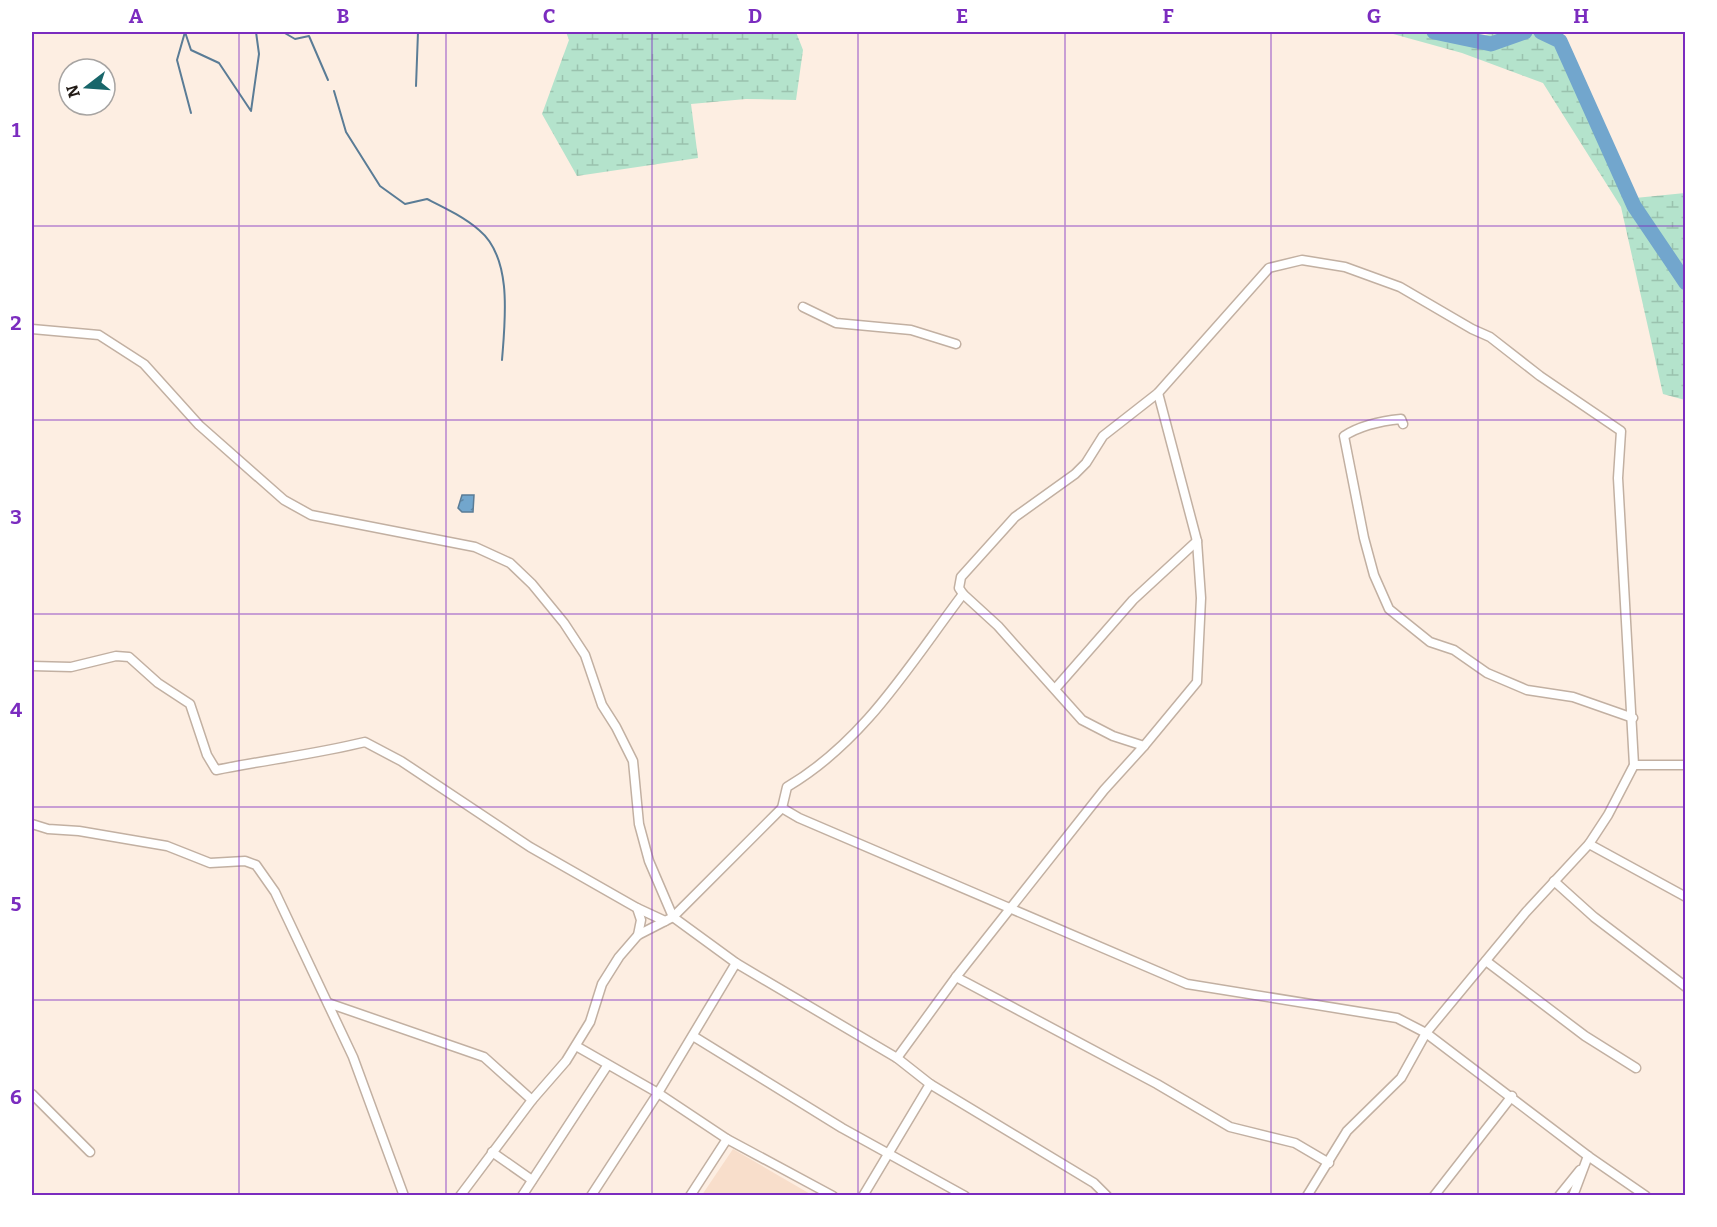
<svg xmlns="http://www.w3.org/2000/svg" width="1717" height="1227" viewBox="0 0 1717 1227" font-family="Bitter,serif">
  <defs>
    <pattern id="wetland-marsh" width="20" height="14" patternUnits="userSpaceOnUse" patternTransform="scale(1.5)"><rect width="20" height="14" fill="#b4e3cc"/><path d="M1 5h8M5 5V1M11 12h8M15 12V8" fill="none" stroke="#9ac2ae"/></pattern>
    <pattern id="water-ripples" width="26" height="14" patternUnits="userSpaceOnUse" patternTransform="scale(1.5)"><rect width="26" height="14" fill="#72a6cd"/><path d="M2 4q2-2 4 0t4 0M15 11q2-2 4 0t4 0" fill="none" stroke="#5d86a5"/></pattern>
  </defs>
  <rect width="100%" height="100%" fill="#fdeee2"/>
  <path fill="#f8decb" d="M733 1149 812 1195H702Z"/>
  <g fill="url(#wetland-marsh)">
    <path d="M566 32H796L803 50 796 100 746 99 691 104 698 158 577 176 542 114 569 40Z"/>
    <path d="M1386 32H1463L1478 37 1497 32H1551L1560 37 1587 86 1635 198 1685 193V400L1663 394 1621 207 1543 83 1462 53Z"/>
  </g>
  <path fill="url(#water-ripples)" stroke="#5a7c96" stroke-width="1.5" d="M462 495H474L473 512H462L458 508Z"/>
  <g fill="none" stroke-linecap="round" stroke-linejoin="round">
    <g stroke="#5a7c96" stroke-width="2">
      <path d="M185 32 191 50 219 63 251 111 259 54 256 32"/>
      <path d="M185 32 177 60 191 113"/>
      <path d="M283 32 295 39 309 36 328 80"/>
      <path d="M416 86 418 32"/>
      <path d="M334 91 346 132 380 186 405 204 427 199C445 208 464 217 479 230 513 258 505 321 502 360"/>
    </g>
    <g stroke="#72a6cd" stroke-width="15">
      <path d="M1434 32 1491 44 1525 32"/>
      <path d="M1541 32 1560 41 1634 206 1686 283"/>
    </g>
    <defs>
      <g id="minor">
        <path d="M803 307 836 323 911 330 956 344"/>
        <path d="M32 329 99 335 144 364 199 425 284 500 311 515 475 547 510 563 532 584 564 623 585 655 602 705 616 727 633 761 639 824 649 861 673 917 736 963 897 1058 930 1084 1094 1183 1107 1196"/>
        <path d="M1403 424 1401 419C1381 421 1361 425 1344 436L1364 538 1374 575 1389 609 1430 642 1454 650 1487 673 1527 690 1573 697 1633 718"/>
        <path d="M32 666 71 667 116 656 129 657 158 683 190 704 207 755 216 770C266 760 316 754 365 742L401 761 530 847 637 908 641 920 638 935"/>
        <path d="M1055 689 1133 600 1197 541"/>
        <path d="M1144 746 1197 682 1201 598 1197 541 1158 393"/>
        <path d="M1634 765H1685"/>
        <path d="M782 808 799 818 1187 984 1397 1018 1426 1033 1588 1156 1646 1196"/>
        <path d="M32 824 48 829 79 831 167 846 210 863 245 861 256 865 275 892 353 1057 404 1196"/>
        <path d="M1589 844 1686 897"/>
        <path d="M1554 881 1594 917 1686 987"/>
        <path d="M637 908 665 921"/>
        <path d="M1486 961 1585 1036 1636 1068"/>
        <path d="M956 977 1157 1084 1230 1127 1295 1143 1329 1163"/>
        <path d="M328 1003 484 1057 532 1100"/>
        <path d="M693 1036 842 1128 965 1196"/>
        <path d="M576 1046 658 1093 727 1139 833 1196"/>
        <path d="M897 1058 956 977 1104 790 1144 746 1113 736 1082 720 998 626 963 594 959 588 961 577 1015 517 1075 474 1086 463 1103 436 1158 393 1269 268 1302 260 1345 267 1400 287 1472 329 1490 337 1540 376 1621 431 1618 478 1634 765 1608 815 1589 844 1526 912 1426 1033 1401 1078 1347 1131 1307 1196"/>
        <path d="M32 1094 90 1152"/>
        <path d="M492 1152 532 1180"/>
        <path d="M460 1196 532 1100 566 1061 590 1022 602 984 619 957 638 935 673 917 782 808 787 787C865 741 910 664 963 594"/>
        <path d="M522 1196 607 1066"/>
        <path d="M591 1196 658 1093 736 963"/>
        <path d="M690 1196 727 1139"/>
        <path d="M863 1196 930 1084"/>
        <path d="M1434 1196 1512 1096"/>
        <path d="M1559 1196 1580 1170"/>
        <path d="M1573 1196 1588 1156"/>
      </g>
    </defs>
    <use href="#minor" stroke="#c2b0a2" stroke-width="11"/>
    <use href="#minor" stroke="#fff" stroke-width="8"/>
  </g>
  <path fill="none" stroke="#7b2cbf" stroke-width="1.5" stroke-opacity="0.55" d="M239 32V1196M446 32V1196M652 32V1196M858 32V1196M1065 32V1196M1271 32V1196M1478 32V1196M32 226H1686M32 420H1686M32 614H1686M32 807H1686M32 1000H1686"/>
  <rect width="1717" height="1227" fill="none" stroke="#ffffff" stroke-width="66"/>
  <g transform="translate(87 87) rotate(253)"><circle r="28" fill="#ffffff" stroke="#a7a4a2" stroke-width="1.5"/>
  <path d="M0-4.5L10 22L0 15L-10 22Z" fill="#18666a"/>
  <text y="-9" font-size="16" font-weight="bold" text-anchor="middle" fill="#221b16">N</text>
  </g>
  <rect x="33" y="33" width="1651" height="1161" fill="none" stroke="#7b2cbf" stroke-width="2"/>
  <g font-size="20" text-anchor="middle" font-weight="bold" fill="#7b2cbf">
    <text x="136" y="23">A</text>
    <text x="343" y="23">B</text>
    <text x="549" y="23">C</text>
    <text x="755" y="23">D</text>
    <text x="962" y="23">E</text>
    <text x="1168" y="23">F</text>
    <text x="1374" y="23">G</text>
    <text x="1581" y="23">H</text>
    <text x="16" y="137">1</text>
    <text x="16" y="330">2</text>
    <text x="16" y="524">3</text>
    <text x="16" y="717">4</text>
    <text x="16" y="911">5</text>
    <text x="16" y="1104">6</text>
  </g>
</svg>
